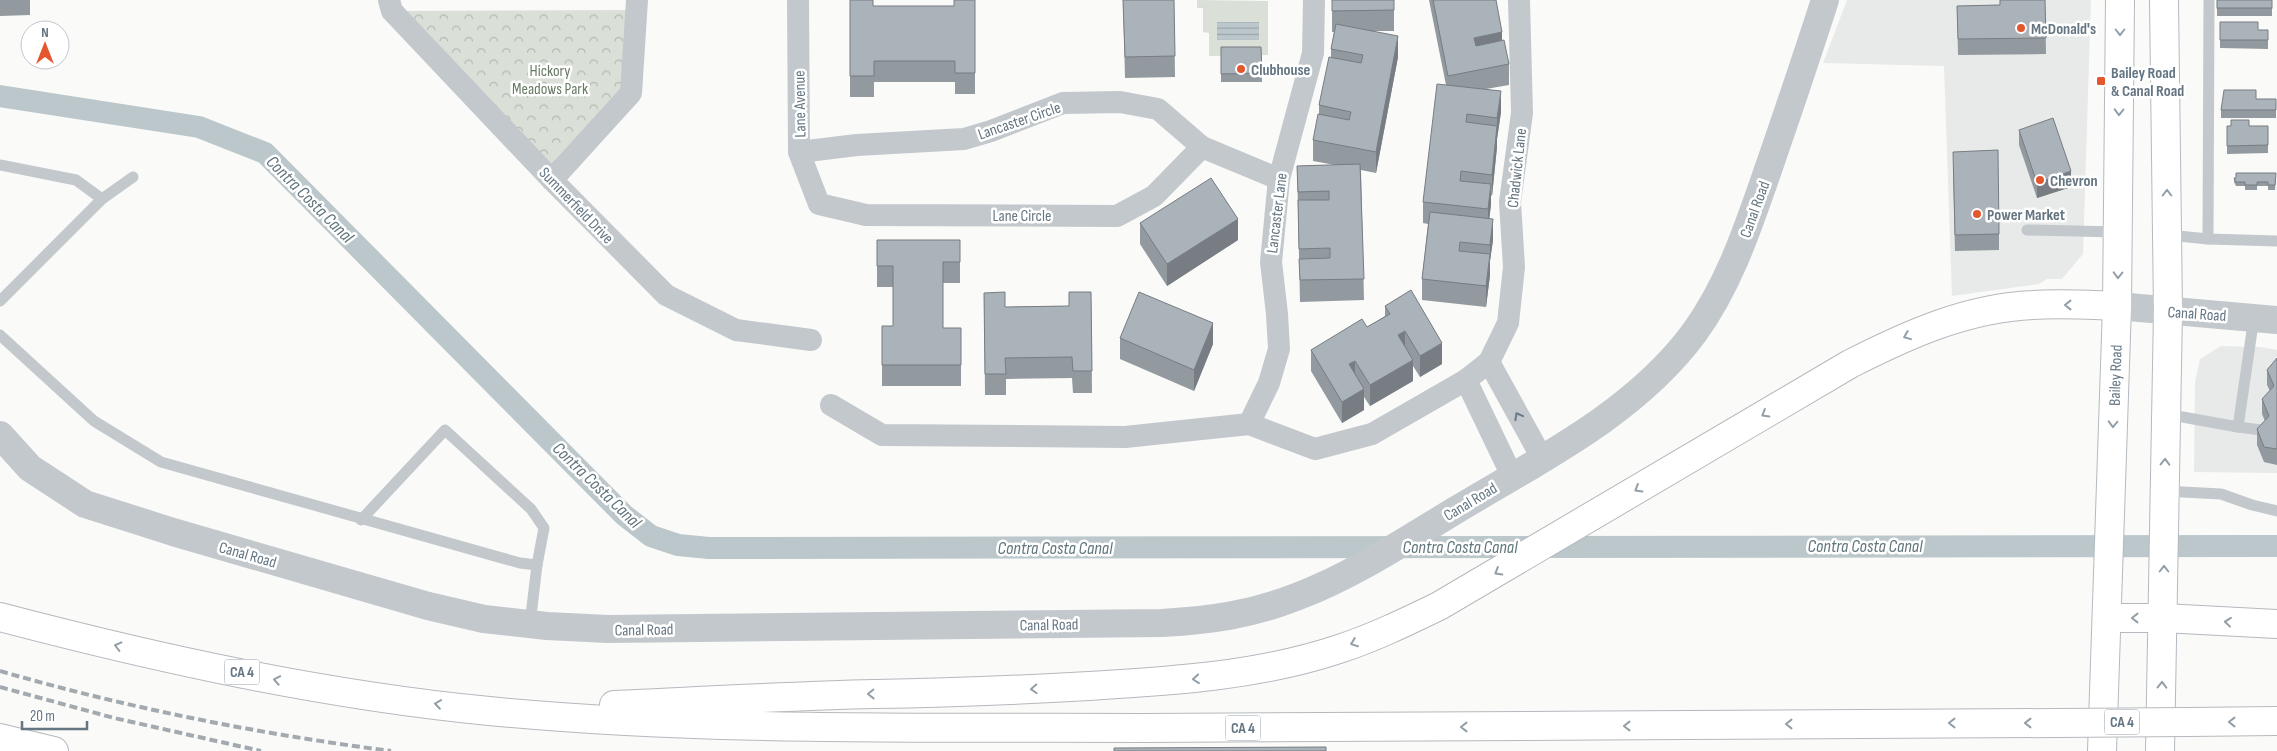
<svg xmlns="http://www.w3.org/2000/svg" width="2277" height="751" viewBox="0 0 2277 751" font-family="'Sofia Sans Condensed',sans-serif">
  <defs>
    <pattern id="forest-crowns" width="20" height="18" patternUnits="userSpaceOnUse" patternTransform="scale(1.25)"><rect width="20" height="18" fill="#dadfd7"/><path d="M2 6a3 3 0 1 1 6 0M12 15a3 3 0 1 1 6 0" fill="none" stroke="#b4b9b4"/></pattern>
    <pattern id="water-rules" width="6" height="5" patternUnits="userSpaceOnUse" patternTransform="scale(1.25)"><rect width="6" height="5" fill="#bbc7cb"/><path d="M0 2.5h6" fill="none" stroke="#9ca6aa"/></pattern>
  </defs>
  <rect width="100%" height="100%" fill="#fafaf8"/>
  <g fill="#e8e9e9">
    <path d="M1847 0H2091L2083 254 2062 279H2047L2039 284 1952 296 1944 66 1823 63Z"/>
    <path d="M2221 346 2260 347 2277 350V473L2194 472 2195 382 2200 359Z"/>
  </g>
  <path fill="url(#forest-crowns)" d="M637 10 631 93 552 180 392 11Z"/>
  <path fill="#dadfd7" d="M1197 0 1268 1V55L1209 56V33L1203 32V8H1197Z"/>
  <rect fill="url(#water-rules)" x="1217" y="22" width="42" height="18"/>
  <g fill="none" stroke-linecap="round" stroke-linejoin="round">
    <path stroke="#bbc7cb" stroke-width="22" d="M0 96 199 127 265 153 624 515 651 536 678 545 709 548 2277 546"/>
    <defs>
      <g id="secondary">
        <path id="s1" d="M2102 751 2117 306 2120 0"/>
        <path d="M2160 751 2168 311 2164 0"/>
      </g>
      <g id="motorway">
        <path d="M0 617C160 659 324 695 489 711 706 732 925 727 1143 728 1447 728 1752 723 2056 723"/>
        <path d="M2107 618H2163L2277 624"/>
        <path d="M614 705C701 701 788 696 875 694 946 693 1018 690 1089 686 1173 681 1258 676 1339 649 1373 638 1406 622 1439 606L1850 364C1909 334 1967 308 2033 305 2061 303 2089 305 2117 306"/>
        <path d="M2188 722 2277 721"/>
        <path d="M0 738 54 751"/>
      </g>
    </defs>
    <use href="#secondary" stroke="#b3babf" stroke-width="30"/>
    <use href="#motorway" stroke="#b4b9bd" stroke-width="30"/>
    <g stroke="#c3c8cc" stroke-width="11">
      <path d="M0 165 76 180 102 199 0 301"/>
      <path d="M102 199 133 177"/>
      <path d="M2027 230 2118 232"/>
      <path d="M2168 235 2208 239 2277 241"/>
      <path d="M2208 239 2209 0"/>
      <path d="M0 335 94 421 161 462 520 563 537 565 544 528 531 509 445 430 361 520"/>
      <path d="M2166 414 2238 427 2254 317"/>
      <path d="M2238 427 2269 431"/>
      <path d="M2164 491 2221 494 2252 505 2277 511"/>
      <path d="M530 624 537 565"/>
    </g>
    <g stroke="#c3c8cc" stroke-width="22">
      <path d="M389 0 392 11 552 180 666 295 736 330 811 340"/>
      <path d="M798 0 799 152 819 204 866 215 1117 216 1154 196 1202 147"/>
      <path d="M799 152 857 145 964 139 991 131 1063 103 1120 102 1158 109 1202 147 1279 179"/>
      <path d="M552 180 631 93 637 0"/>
      <path d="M1489 362 1542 458"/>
      <path d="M1466 380 1512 476"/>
      <path d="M831 405 882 435 1125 437 1249 424 1315 449 1372 434 1466 380 1489 362 1508 323 1514 267 1510 202 1522 113 1519 0"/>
      <path d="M1249 424 1269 383 1279 349 1277 314 1271 262 1279 179 1313 53 1314 0"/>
    </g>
    <g stroke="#c3c8cc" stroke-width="28">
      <path d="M2117 306 2277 320"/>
      <path d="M0 435 30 468 85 504 173 532 428 606 484 619 547 626 608 629 1162 623C1211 620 1250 615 1296 597 1352 576 1405 541 1456 510 1539 460 1635 413 1694 333 1730 284 1749 224 1769 167 1788 112 1807 56 1825 0"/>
    </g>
    <use href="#secondary" stroke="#fff" stroke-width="28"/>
    <use href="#motorway" stroke="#fff" stroke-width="28"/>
    <g stroke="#a2aab0" stroke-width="4" stroke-dasharray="8 4" stroke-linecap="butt">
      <path d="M0 671C128 708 259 734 391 751"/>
      <path d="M0 687 114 718 261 751"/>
    </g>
    <defs>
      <path id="motorway-bridge" d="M2056 723 2188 722"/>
    </defs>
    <use href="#motorway-bridge" stroke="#b4b9bd" stroke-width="30" stroke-linecap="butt"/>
    <use href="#motorway-bridge" stroke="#fff" stroke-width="28"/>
  </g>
  <g fill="#929a9f">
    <path d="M0 0H30V15L0 16Z"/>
    <path d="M850 0 873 6H954L975 0V94H955V82H874V97H850Z"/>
    <path d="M1123 0H1174L1175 77 1125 78Z"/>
    <path d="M1332 0H1394V31H1373L1398 57 1376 173 1361 170 1364 300 1300 302 1297 166 1335 165 1313 161V140L1319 114V105L1331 58V49L1334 32H1332Z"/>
    <path d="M1429 0H1496L1502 40 1509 64V85L1486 89 1501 112 1497 139V147L1492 196 1491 195V205L1489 218 1493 240 1490 261V275L1486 307 1422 300V279L1428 224 1423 223V202L1446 85Z"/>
    <path d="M2045 0 2046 54 1958 55 1957 6 2000 5Z"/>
    <rect x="2217" y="0" width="55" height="16"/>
    <path d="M2258 30H2268V49L2220 48V40Z"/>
    <path d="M1221 47H1261L1262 82H1221Z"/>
    <path d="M2256 99H2276V118H2221V110Z"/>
    <path d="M2227 126H2268V153L2227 154Z"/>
    <path d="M2019 130 2071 187 2037 198 2019 145Z"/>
    <path d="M1953 167 1999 234V250L1955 251Z"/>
    <path d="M2234 178H2276L2275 190H2268V186H2257V190H2245V186H2236L2234 182Z"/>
    <path d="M1140 223 1238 240 1167 286 1140 244Z"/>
    <path d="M877 240H960V283H943V328H961V386H882V326H893V287H877Z"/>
    <path d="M1091 292 1092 393H1073L1072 378 1006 379V395H985L984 293 1005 307 1069 306Z"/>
    <path d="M1385 306 1442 364 1420 377 1413 366V381L1370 406 1364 397V410L1342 423 1311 371V350L1367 327 1385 316Z"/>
    <path d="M1120 338 1213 344 1194 391 1120 359Z"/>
    <path d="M2277 358V465L2264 462 2257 445V429L2265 421 2262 414V399L2270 391 2267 385V370Z"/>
  </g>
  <g fill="#777d82">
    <path d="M1502 32V53L1474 59V38Z"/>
    <path d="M1398 36V57L1376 173V152Z"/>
    <path d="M1501 91V112L1497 139V118Z"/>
    <path d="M1497 126V147L1492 196V175Z"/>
    <path d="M2071 171V187L2037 198V183Z"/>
    <path d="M1491 184V205L1488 230V209Z"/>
    <path d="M1238 219V240L1167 286V264Z"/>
    <path d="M1493 219V240L1490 261V275L1486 307V286L1490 259V245Z"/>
    <path d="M1213 323V344L1194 391V370Z"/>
    <path d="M1405 331V352L1398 335Z"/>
    <path d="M1442 343V364L1420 377V356Z"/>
    <path d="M1413 360V381L1370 406V385Z"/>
    <path d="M1355 361V382L1349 364Z"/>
    <path d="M1364 389V410L1342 423V402Z"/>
  </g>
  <g fill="#aab3b9" stroke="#777d82">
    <path d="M850 0H873V6H954V0H975V73H955V61H874V76H850Z"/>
    <path d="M1123 0H1174L1175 56 1125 57Z"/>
    <path d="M1332 0H1394V10L1332 11Z"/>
    <path d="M1433 0H1496L1502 32 1474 38 1476 46 1504 40 1509 64 1448 76Z"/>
    <path d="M2000 0H2045L2046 38 1958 39 1957 6 2000 5Z"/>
    <rect x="2217" y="0" width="55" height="8"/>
    <path d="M2220 22H2258V30H2268V40H2220Z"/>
    <path d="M1336 24 1398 36 1376 152 1313 140 1318 114 1349 120 1351 112 1319 105 1329 57 1361 63 1363 55 1331 49Z"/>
    <path d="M1221 47H1261L1262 73 1221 74Z"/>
    <path d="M1437 84 1501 91 1497 118 1467 114 1466 122 1497 126 1492 175 1461 171 1460 181 1491 184 1488 209 1423 202Z"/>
    <path d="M2224 90H2256V99H2276V110H2221Z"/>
    <path d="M2053 118 2071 171 2037 183 2019 130Z"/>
    <path d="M2231 120H2249V126H2268V145L2227 146V126H2231Z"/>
    <path d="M1998 150 1999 234 1955 235 1953 152Z"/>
    <path d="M1360 164 1364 279 1300 280 1299 259 1330 258V248L1299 249 1298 200H1329V191L1298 192 1297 166Z"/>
    <path d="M2236 173H2276L2275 185H2268V182H2257V185H2245V182H2236L2234 178H2236Z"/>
    <path d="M1211 178 1238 219 1167 264 1140 223Z"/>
    <path d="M1430 212 1493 219 1490 245 1460 242 1459 251 1490 254 1486 286 1422 279Z"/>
    <path d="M877 240H960V262H943V328H961V365H882V326H893V266H877Z"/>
    <path d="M1411 290 1442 343 1420 356 1405 331 1398 335 1413 360 1370 385 1355 361 1349 364 1364 389 1342 402 1311 350 1362 319 1367 327 1390 314 1385 306Z"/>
    <path d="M1005 292V307L1069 306V292H1091L1092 371H1073L1072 357 1005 358 1006 374H985L984 293Z"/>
    <path d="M1139 292 1213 323 1194 370 1120 338Z"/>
    <path d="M2277 358V449L2264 447 2257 429 2269 416 2262 399 2274 386 2267 370Z"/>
    <path d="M1326 747V751H1114V748Z"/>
  </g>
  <defs><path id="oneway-chevron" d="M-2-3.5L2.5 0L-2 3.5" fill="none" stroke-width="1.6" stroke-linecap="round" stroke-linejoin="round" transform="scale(1.25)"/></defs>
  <g stroke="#939fa8">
    <use href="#oneway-chevron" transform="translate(2120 32) rotate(90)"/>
    <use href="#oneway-chevron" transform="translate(2119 112) rotate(91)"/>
    <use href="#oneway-chevron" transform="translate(2167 193) rotate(-90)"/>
    <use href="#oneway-chevron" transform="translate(2118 275) rotate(91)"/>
    <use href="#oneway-chevron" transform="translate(2068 305) rotate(-180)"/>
    <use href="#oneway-chevron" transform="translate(1907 336) rotate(158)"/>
    <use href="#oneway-chevron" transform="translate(1765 414) rotate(149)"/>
    <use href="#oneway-chevron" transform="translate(2113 424) rotate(92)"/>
    <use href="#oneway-chevron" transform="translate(2165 462) rotate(-89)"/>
    <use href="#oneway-chevron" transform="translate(1638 489) rotate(149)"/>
    <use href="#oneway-chevron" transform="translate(2164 569) rotate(-90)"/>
    <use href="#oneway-chevron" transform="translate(1498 572) rotate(149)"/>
    <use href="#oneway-chevron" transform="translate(2135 618) rotate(180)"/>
    <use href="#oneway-chevron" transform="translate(2228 622) rotate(-174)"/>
    <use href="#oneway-chevron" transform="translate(1354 643) rotate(159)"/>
    <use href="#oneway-chevron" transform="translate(118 646) rotate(-166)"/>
    <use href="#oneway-chevron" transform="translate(1196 679) rotate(175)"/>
    <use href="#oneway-chevron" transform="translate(277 680) rotate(-169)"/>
    <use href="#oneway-chevron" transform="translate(2162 685) rotate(-89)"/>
    <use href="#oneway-chevron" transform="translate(1034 689) rotate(177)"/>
    <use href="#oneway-chevron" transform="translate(871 694) rotate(179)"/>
    <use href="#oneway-chevron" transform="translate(438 704) rotate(-172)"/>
    <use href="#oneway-chevron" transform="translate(2232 722) rotate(180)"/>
    <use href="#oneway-chevron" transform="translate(1952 723) rotate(180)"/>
    <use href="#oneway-chevron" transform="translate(2028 723) rotate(180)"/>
    <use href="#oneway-chevron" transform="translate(1789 724) rotate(180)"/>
    <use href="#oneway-chevron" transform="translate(1627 726) rotate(180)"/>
    <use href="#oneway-chevron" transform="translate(1464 727) rotate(180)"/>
  </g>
  <use stroke="#6a7a87" href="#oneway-chevron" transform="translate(1518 416) rotate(-118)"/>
  <g fill="#e4572e" stroke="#fff" stroke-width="2">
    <circle cx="2021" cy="28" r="5"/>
    <circle cx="1241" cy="69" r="5"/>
    <rect x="2096" y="76" width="10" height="10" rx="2.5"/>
    <circle cx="2040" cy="180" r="5"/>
    <circle cx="1977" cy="214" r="5"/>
  </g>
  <g text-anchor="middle" stroke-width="5" stroke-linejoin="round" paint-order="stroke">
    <g fill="#fff" stroke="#939fa8" stroke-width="1">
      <rect x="224.5" y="659.5" width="35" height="25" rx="4"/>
      <rect x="2104.5" y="709.5" width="35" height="25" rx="4"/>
      <rect x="1225.5" y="715.5" width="35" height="25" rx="4"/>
    </g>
    <g font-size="15" font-weight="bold" fill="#657683">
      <text x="242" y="677">CA 4</text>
      <text x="2122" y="727">CA 4</text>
      <text x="1243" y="733">CA 4</text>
    </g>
    <g font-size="16" font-weight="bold" fill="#657683" stroke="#fff" text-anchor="start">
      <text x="2031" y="34">McDonald's</text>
      <text x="1251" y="75">Clubhouse</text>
      <text x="2111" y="78">Bailey Road<tspan x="2111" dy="18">&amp; Canal Road</tspan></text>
      <text x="2050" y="186">Chevron</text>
      <text x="1987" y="220">Power Market</text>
    </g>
    <g font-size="16" fill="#687a64" stroke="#fff">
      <text x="550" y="76">Hickory<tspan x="550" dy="18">Meadows Park</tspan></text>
    </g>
    <g font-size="16" fill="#657683" stroke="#fff">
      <text transform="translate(799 104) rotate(-91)" y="6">Lane Avenue</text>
      <text transform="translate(1019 120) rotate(-19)" y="6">Lancaster Circle</text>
      <text transform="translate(1516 168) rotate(-84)" y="6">Chadwick Lane</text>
      <text transform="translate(577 205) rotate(46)" y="6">Summerfield Drive</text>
      <text transform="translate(1754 209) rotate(-70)" y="6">Canal Road</text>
      <text transform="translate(1276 213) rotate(-83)" y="6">Lancaster Lane</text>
      <text x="1022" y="221">Lane Circle</text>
      <text transform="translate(2197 313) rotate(4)" y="6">Canal Road</text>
      <text dy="6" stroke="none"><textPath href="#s1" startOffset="376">Bailey Road</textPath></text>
      <text transform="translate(1470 501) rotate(-31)" y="6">Canal Road</text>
      <text transform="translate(248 554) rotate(16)" y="6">Canal Road</text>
      <text transform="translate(1049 624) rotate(-1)" y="6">Canal Road</text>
      <text transform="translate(644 629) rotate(-1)" y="6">Canal Road</text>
    </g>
    <g font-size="18" font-style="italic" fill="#60757c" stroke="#fff">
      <text transform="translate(310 199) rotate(45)" y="6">Contra Costa Canal</text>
      <text transform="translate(597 485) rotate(44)" y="6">Contra Costa Canal</text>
      <text x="1865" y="552">Contra Costa Canal</text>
      <text x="1460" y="553">Contra Costa Canal</text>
      <text x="1055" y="554">Contra Costa Canal</text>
    </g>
  </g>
  <g transform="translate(45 45)"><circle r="24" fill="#ffffff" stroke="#c1c8cd"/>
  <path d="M0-4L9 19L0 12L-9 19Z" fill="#e4572e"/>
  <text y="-8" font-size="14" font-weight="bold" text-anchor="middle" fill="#657683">N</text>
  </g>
  <path d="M22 721v8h65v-8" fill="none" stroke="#657683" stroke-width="2.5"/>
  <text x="30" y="721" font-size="15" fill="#657683" stroke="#ffffff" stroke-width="4" paint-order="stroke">20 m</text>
</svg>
